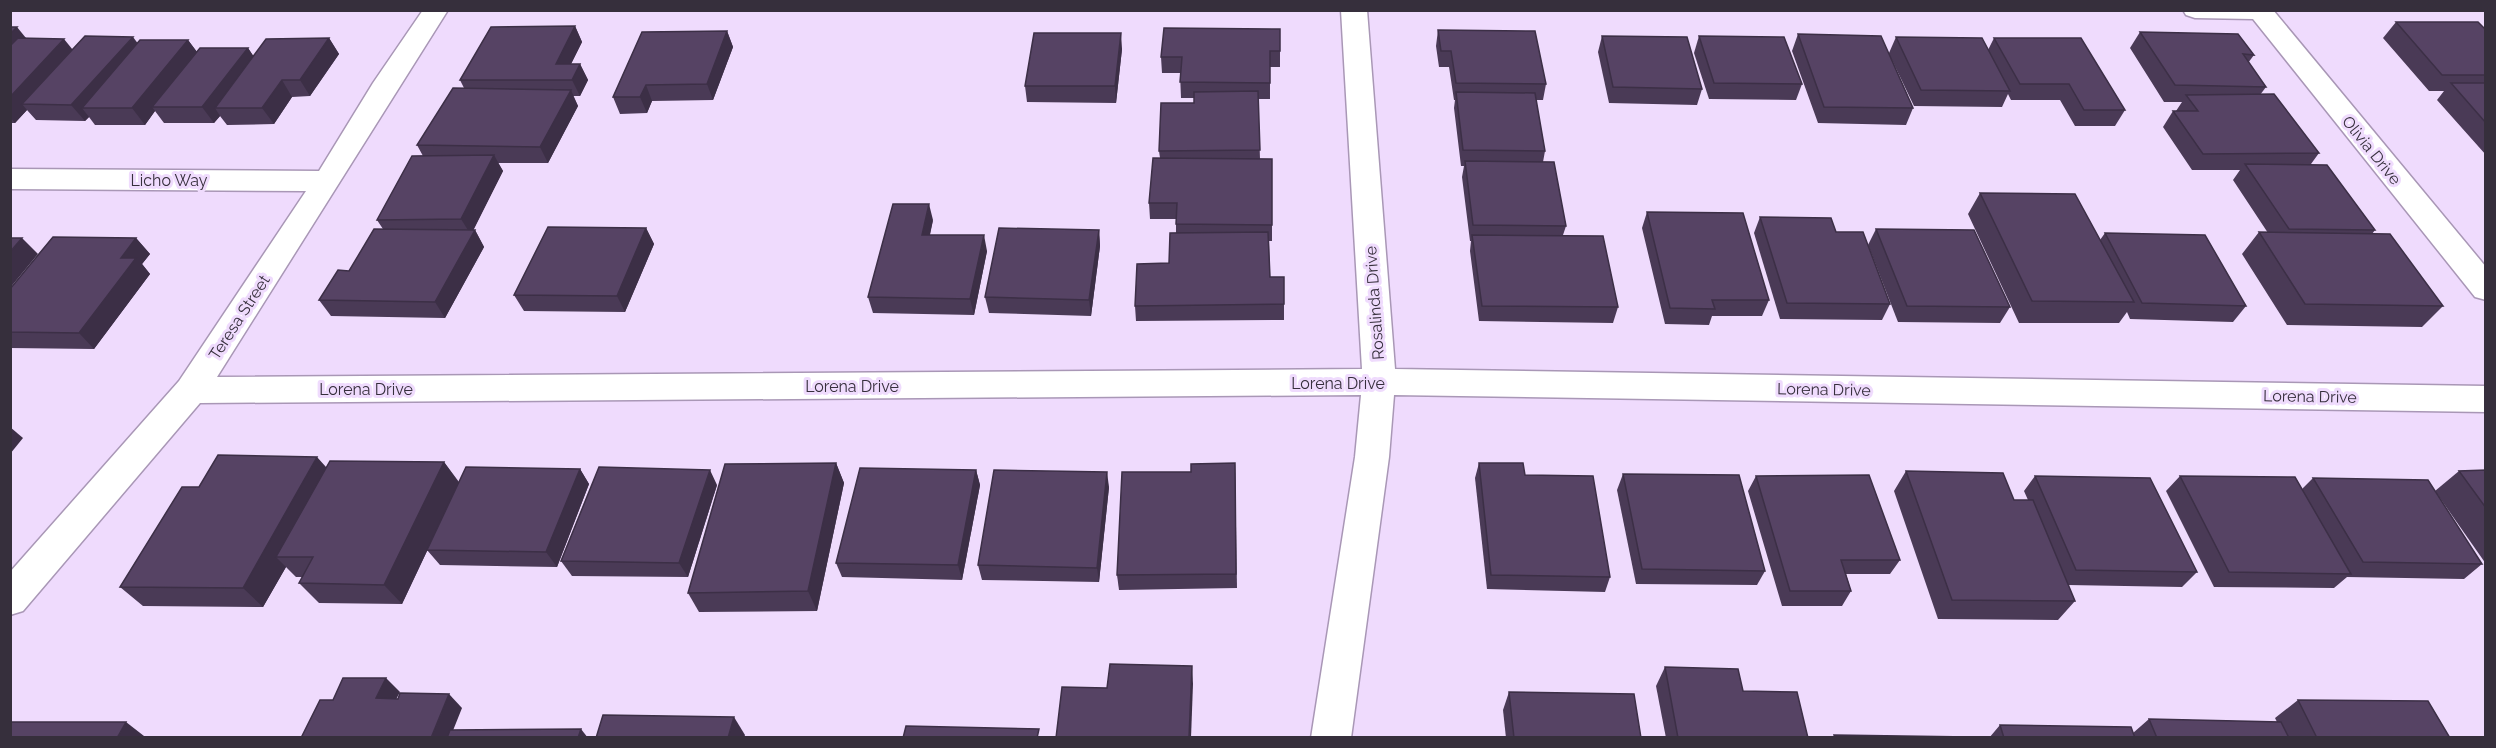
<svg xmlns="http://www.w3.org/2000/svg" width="2496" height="748" viewBox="0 0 2496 748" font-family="Raleway,sans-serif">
  <rect width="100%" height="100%" fill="#efdbfd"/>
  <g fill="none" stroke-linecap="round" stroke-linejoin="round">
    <defs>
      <g id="minor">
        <path d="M423 10H448L217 377 1362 369 1341 10H1367L1395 369 2486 386V412L1394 395 1389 457 1351 738H1311L1355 457 1361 395 200 403 23 611 10 615V572L179 381 306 191 10 189V169L319 171 373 83Z"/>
        <path d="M2183 10H2273L2486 267V300L2475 297 2253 19 2195 18 2186 15Z"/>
      </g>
    </defs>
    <use href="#minor" stroke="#a997b6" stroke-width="3"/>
    <use href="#minor" fill="#fff" fill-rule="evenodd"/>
  </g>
  <g fill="#4a3a56">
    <path d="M2396 22 2486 30V155L2437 100 2444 91H2429L2383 38Z"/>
    <path d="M575 26 582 42 571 64H580L588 80 580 96H573L578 106 548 163H498L503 171 473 230H475L484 247 445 318 331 316 319 300 349 271 383 229 377 220 423 156 417 145 464 88 460 80Z"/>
    <path d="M10 27 26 38 73 50 137 43 188 40 197 52 248 48 253 56 329 38 339 54 310 96 292 97 274 124 227 125 220 116 214 123H164L155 111 145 125H95L89 117 85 121 36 120 27 110 15 123H10Z"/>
    <path d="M1280 29V67H1270V99H1258L1260 159H1272V241H1269L1270 277 1284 304V320L1136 321 1135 306 1169 263 1176 233V219H1150L1149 203 1160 158 1159 151 1194 103V98H1181L1180 73H1162L1161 57Z"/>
    <path d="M1438 30 1546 84 1543 100H1536L1545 151 1543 162 1566 226 1563 235 1618 307 1613 323 1479 321 1470 251 1471 241H1470L1462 177 1464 166H1461L1454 108 1455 100H1454L1449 67H1439L1436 46Z"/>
    <path d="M727 31 733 47 713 100 652 101 647 113 620 114 613 97Z"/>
    <path d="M2140 32 2254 55 2248 63 2266 87 2260 95 2319 153 2311 164 2375 230 2372 234 2443 306 2422 327 2287 325 2242 254 2259 232 2268 233 2233 180 2240 170H2192L2163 127 2173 111H2176L2182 102H2164L2130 48Z"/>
    <path d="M1798 34 1889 53 1896 37 1988 50 1994 38 2125 110 2115 126H2075L2060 100H2011L2008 94 2002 107 1914 106 1891 58 1913 108 1906 125 1818 123 1792 51Z"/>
    <path d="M1602 36 1702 89 1697 105 1609 103 1598 52Z"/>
    <path d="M1699 36 1802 84 1796 100 1709 99 1694 53Z"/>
    <path d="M1122 49 1116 103 1027 102 1025 86Z"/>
    <path d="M1980 193 2100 240 2105 233 2246 306 2233 322 2130 319 2127 312 2119 323H2019L1968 214Z"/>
    <path d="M1647 212 1769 300 1762 316H1712L1709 325 1665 324 1642 228Z"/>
    <path d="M1760 217 1836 232 1890 304 1882 320 1780 319 1754 233Z"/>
    <path d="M933 220 930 235 987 251 974 315 873 313 868 297Z"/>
    <path d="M646 228 654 244 625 312 524 311 514 295Z"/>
    <path d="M1876 229 2010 307 2000 323 1898 322 1868 245Z"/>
    <path d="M1099 230 1100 246 1091 316 989 313 985 297Z"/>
    <path d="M136 238 150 254 142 264 150 274 94 349 10 348V289Z"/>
    <path d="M444 462 459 482 580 469 589 484 557 567 440 565 427 550 428 549 402 604 319 603 299 583 303 577H296L286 567 263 607 143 606 120 587 199 487 326 467Z"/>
    <path d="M836 463 844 483 817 611 699 612 688 593Z"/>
    <path d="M1235 463 1237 588 1119 590 1117 575 1191 472Z"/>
    <path d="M1479 463 1525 475 1610 577 1605 592 1487 589 1475 478Z"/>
    <path d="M976 470 980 485 962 580 842 577 836 563Z"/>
    <path d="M2486 470V564L2435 491 2459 471Z"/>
    <path d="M1906 471 2014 500H2028L2024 491 2035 476 2197 572 2182 587 2068 585 2075 601 2058 620 1938 619 1894 491Z"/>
    <path d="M1623 474 1765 571 1757 585 1636 584 1617 490Z"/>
    <path d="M1756 476 1900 560 1890 574H1846L1851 591 1842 606H1782L1748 491Z"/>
    <path d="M2180 476 2302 489 2313 478 2482 564 2464 579 2347 577 2334 588 2214 587 2166 491Z"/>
    <path d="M717 485 688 577 572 576 561 561Z"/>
    <path d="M1109 487 1099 582 982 580 978 565Z"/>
    <path d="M1665 667 1743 691 1808 738H1666L1656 686Z"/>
    <path d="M1509 692 1641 738H1506L1503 710Z"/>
    <path d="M2298 700 2450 738H1989L2000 725 2133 733 2149 719 2277 722 2275 718Z"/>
  </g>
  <g fill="#3c2f46">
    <path d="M575 26 582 42 563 80 556 64Z"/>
    <path d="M17 27 30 43 10 64V34Z"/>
    <path d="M727 31 733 47 713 100 707 84Z"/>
    <path d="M1121 33 1122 49 1116 103 1115 86Z"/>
    <path d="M133 37 145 53 82 108 89 117 85 121 71 105Z"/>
    <path d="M329 38 339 54 310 96 300 80Z"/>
    <path d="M64 39 77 55 22 104 27 110 15 123 10 117V97Z"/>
    <path d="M188 40 200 56 152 107 155 111 145 125 132 108Z"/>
    <path d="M248 48 259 64 215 108 220 116 214 123 202 107Z"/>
    <path d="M580 64 588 80 580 96 572 80Z"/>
    <path d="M282 80 292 97 274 124 262 108Z"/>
    <path d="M646 85 652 101 647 113 640 97Z"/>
    <path d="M571 90 578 106 548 163 540 147Z"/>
    <path d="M494 155 503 171 471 235 461 219Z"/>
    <path d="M929 204 933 220 926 251 922 235Z"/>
    <path d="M646 228 654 244 625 312 617 296Z"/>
    <path d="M475 230 484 247 445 318 435 302Z"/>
    <path d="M1099 230 1100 246 1091 316 1089 300Z"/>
    <path d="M984 235 987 251 974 315 970 299Z"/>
    <path d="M22 238 38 254 10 288V252Z"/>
    <path d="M136 238 150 254 142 264 150 274 94 349 79 333 121 258Z"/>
    <path d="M10 427 23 438 10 454Z"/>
    <path d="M317 457 335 477 276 557 286 567 263 607 243 588Z"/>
    <path d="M444 462 459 483 402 604 384 585Z"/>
    <path d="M836 463 844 483 817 611 808 591Z"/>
    <path d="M580 469 589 484 557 567 546 552Z"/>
    <path d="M710 470 717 485 688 577 679 563Z"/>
    <path d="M976 470 980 485 962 580 958 565Z"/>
    <path d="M1107 472 1109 487 1099 582 1097 568Z"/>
    <path d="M1192 666 1193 684 1191 738H1189Z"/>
    <path d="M386 678 400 692 390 711 376 698Z"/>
    <path d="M449 694 462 708 450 738H431Z"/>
    <path d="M734 717 745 735 744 738H728Z"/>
    <path d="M126 722 144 736 143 738H117Z"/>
    <path d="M581 729 588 738H578Z"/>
  </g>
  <g fill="#564364" stroke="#3c2f46" stroke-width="1.5">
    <path d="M2396 22H2478L2486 30V75H2442Z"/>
    <path d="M575 26 556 64H580L572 80H460L491 27Z"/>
    <path d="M10 27H17L10 34Z"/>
    <path d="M1164 28 1280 29V51H1270V83L1180 82 1182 57H1161Z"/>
    <path d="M1438 30 1535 31 1546 84 1456 83 1451 51H1441Z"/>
    <path d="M727 31 707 84 646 85 640 97H613L642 32Z"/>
    <path d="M2140 32 2238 34 2254 55 2243 54 2266 87 2175 85Z"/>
    <path d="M1034 33H1121L1115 86H1025Z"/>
    <path d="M1798 34 1881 36 1913 108 1824 107Z"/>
    <path d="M85 36 133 37 71 105 22 104Z"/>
    <path d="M1602 36 1687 37 1702 89 1613 87Z"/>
    <path d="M1699 36 1784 37 1802 84 1714 83Z"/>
    <path d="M1896 37 1982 38 2010 91 1921 90Z"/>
    <path d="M18 38 64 39 10 97V46Z"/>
    <path d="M329 38 300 80H282L262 108H215L266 39Z"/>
    <path d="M1994 38H2081L2125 110H2084L2069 84H2020Z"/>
    <path d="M140 40H188L132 108H82Z"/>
    <path d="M200 48H248L202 107H152Z"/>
    <path d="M2451 83H2486V123Z"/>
    <path d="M453 88 571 90 540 147 417 145Z"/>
    <path d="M1258 91 1260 150 1159 151 1161 103H1194V92Z"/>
    <path d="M1456 92 1535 93 1545 151 1463 150Z"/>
    <path d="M2274 94 2319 153 2203 154 2173 111H2198L2186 95Z"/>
    <path d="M494 155 461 219 377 220 412 156Z"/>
    <path d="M1153 158 1272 159V225L1176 224 1177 203H1149Z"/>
    <path d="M1465 161 1554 162 1566 226 1473 225Z"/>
    <path d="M2245 164 2327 165 2375 230 2289 229Z"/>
    <path d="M1980 193 2075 194 2134 302 2032 301Z"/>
    <path d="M893 204H929L922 235H984L970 299 868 297Z"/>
    <path d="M1647 212 1743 213 1769 300H1712L1715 309 1670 308Z"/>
    <path d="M1760 217 1831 218 1836 232H1863L1890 304 1787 303Z"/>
    <path d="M548 227 646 228 617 296 514 295Z"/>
    <path d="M999 228 1099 230 1089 300 985 297Z"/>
    <path d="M374 229 475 230 435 302 319 300 338 270 349 271Z"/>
    <path d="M1876 229 1974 230 2010 307 1907 306Z"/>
    <path d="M1268 232 1270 277H1284V304L1135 306 1137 264 1169 263 1170 233Z"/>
    <path d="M2259 232 2390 234 2443 306 2305 304Z"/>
    <path d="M2105 233 2205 235 2246 306 2142 303Z"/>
    <path d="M1472 235 1603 236 1618 307 1482 306Z"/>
    <path d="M53 237 136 238 121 258H136L79 333 10 332V289Z"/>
    <path d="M10 238H22L10 252Z"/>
    <path d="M218 455 317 457 243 588 120 587 182 487H199Z"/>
    <path d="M330 461 444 462 384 585 299 583 313 557H276Z"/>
    <path d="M836 463 808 591 688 593 725 464Z"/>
    <path d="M1235 463 1236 574 1117 575 1122 472H1191V464Z"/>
    <path d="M1479 463H1523L1525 475 1593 476 1610 577 1491 575Z"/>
    <path d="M466 467 580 469 546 552 427 550Z"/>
    <path d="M599 467 710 470 679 563 561 561Z"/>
    <path d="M860 468 976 470 958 565 836 563Z"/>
    <path d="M994 470 1107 472 1097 568 978 565Z"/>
    <path d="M2486 470V508L2459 471Z"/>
    <path d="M1906 471 2003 473 2014 500H2033L2075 601 1952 600Z"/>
    <path d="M1623 474 1739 475 1765 571 1642 569Z"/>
    <path d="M1869 475 1900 560H1841L1851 591H1790L1756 476Z"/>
    <path d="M2035 476 2150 478 2197 572 2076 570Z"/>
    <path d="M2180 476 2295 477 2351 574 2229 572Z"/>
    <path d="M2313 478 2428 480 2482 564 2363 562Z"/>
    <path d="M1110 664 1192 666 1189 738H1056L1062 687 1107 688Z"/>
    <path d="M1665 667 1738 669 1743 691 1797 692 1808 738H1678Z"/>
    <path d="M343 678H386L376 698 398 699 400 693 449 694 431 738H301L320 700H333Z"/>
    <path d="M1509 692 1634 694 1641 738H1514Z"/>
    <path d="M2298 700 2428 701 2450 738H2317Z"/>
    <path d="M603 715 734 717 728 738H596Z"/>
    <path d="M2149 719 2281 722 2289 738H2157Z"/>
    <path d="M10 722H126L117 738H10Z"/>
    <path d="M2000 725 2131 727 2135 738H2004Z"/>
    <path d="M906 726 1039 729 1037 738H903Z"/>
    <path d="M581 729 578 738H447L450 730Z"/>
    <path d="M1834 735 1970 737V738H1835Z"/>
  </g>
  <g text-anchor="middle" stroke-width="6" stroke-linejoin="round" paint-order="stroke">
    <g font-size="16" fill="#362f3c" stroke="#efdbfd">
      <text transform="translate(2372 150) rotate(51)" y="6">Olivia Drive</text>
      <text x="169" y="186">Licho Way</text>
      <text transform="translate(1374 303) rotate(-94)" y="6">Rosalinda Drive</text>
      <text transform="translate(239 317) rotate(-57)" y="6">Teresa Street</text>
      <text x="1338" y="389">Lorena Drive</text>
      <text x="852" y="392">Lorena Drive</text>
      <text x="366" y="395">Lorena Drive</text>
      <text transform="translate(1824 389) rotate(1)" y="6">Lorena Drive</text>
      <text transform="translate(2310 396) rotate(1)" y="6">Lorena Drive</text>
    </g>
  </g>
  <rect width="2496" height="748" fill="none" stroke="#362f3c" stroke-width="24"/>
</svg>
